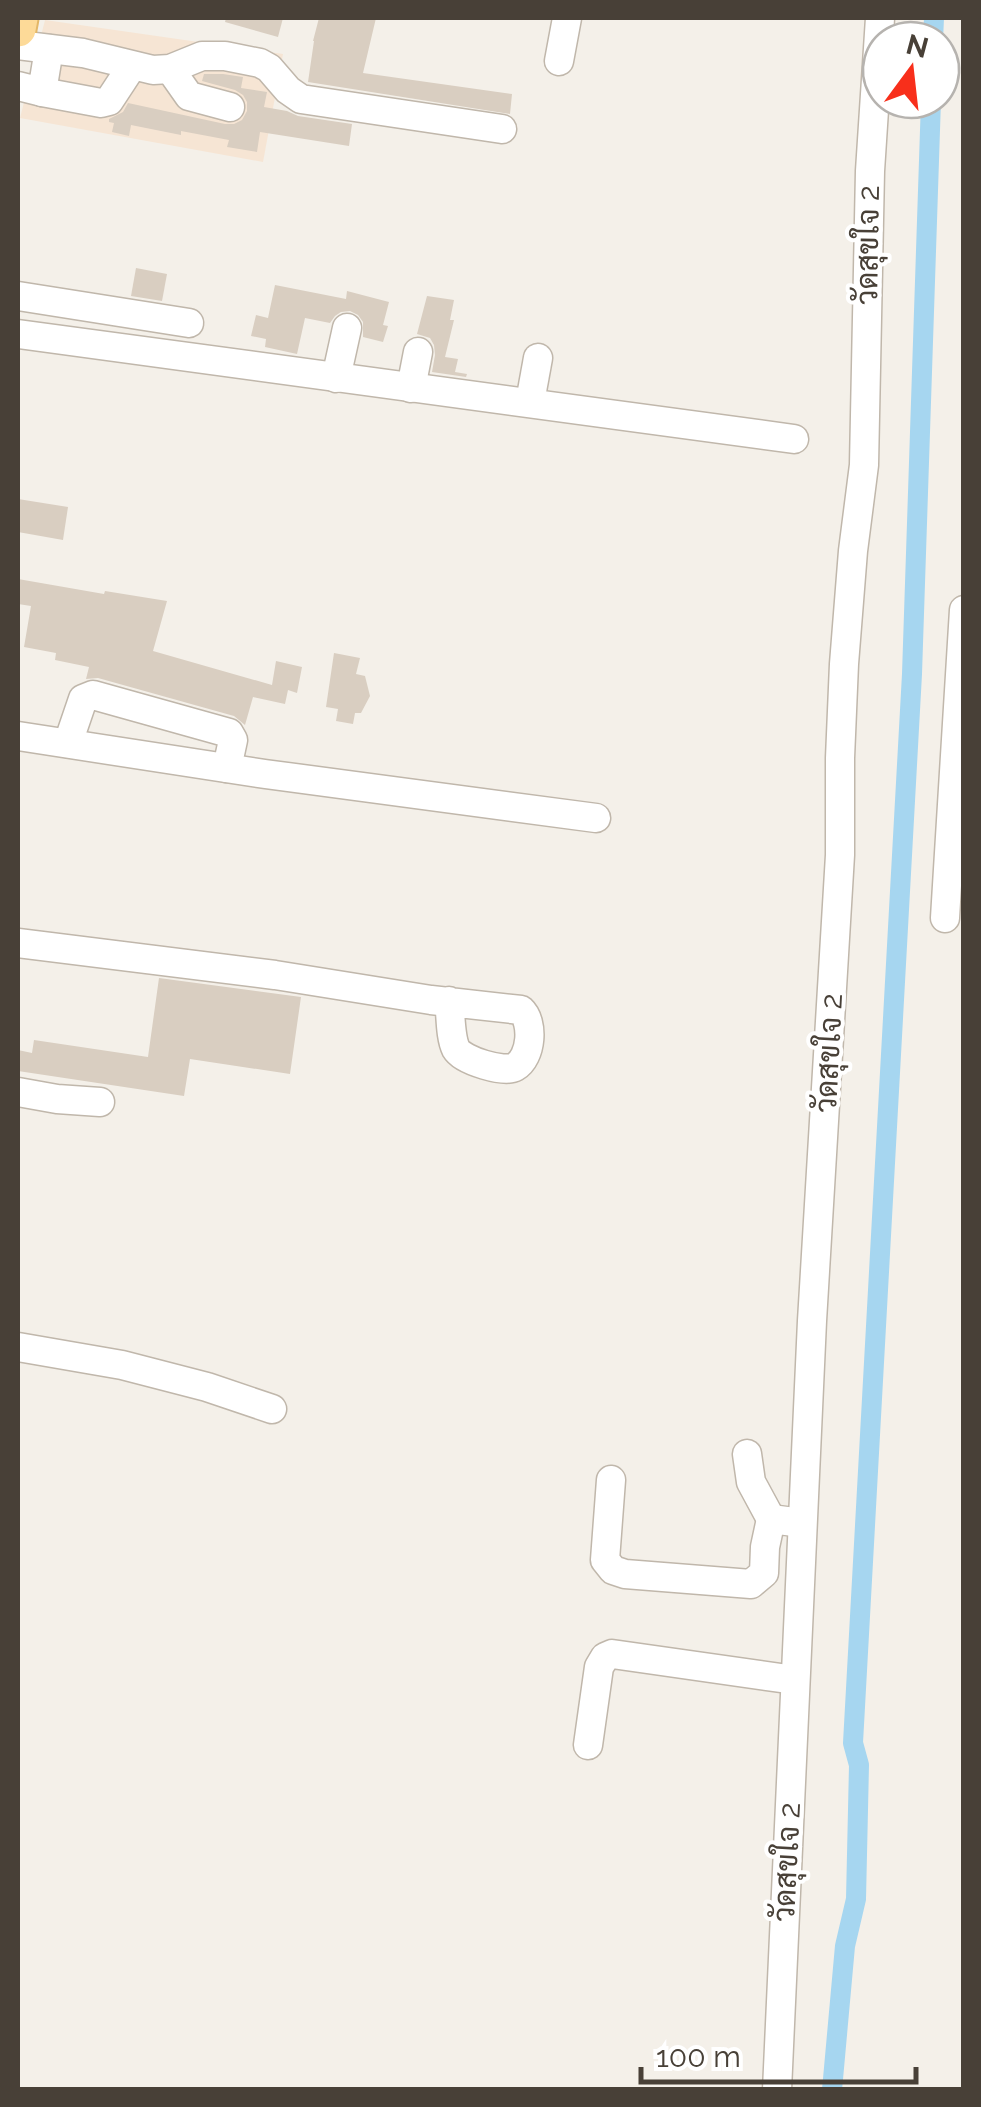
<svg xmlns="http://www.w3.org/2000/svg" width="981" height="2107" viewBox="0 0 981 2107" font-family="Raleway,Sarabun,sans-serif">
  <rect width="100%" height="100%" fill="#f4f0e9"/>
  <path fill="#f6e5d4" d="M45 20 283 54 263 162 20 118Z"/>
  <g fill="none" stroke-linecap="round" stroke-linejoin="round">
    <g stroke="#a6d6f0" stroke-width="20">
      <path d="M933 40 934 18"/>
      <path d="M832 2090 845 1946 856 1899 859 1765 853 1743 912 674 931 100"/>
    </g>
  </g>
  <g fill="#d9cec1">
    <path d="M226 18H283L278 37 225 22Z"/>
    <path d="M319 18H376L363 73 512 94 510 114 308 82 314 41H313Z"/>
    <path d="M204 74H223L243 77 241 88 267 92 264 107 287 111 298 116 352 124 349 146 260 132 257 152 227 147 229 140 181 131V135L131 125 129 136 112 132 114 123 109 122V119L123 112 128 103 225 124H234L242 120 247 111V102L243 95 235 90 202 81Z"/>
    <path d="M136 268 167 274 162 301 131 296Z"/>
    <path d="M275 285 346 299 347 291 389 302 383 325 388 326 383 342 363 337V322L358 315 350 311 341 312 335 316 330 323 305 318 297 354 265 347 266 339 251 336 256 315 268 318Z"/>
    <path d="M427 296 454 300 450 320H454L445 357 458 359 455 372 467 374 466 377 432 372 435 355 434 345 430 338 417 334Z"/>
    <path d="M18 499 68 507 63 540 18 532Z"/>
    <path d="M18 579 104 594 105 591 167 601 153 651 272 685 276 661 302 667 297 693 288 690 285 704 253 697 245 725 234 716 98 678 86 679 89 667 55 660 56 653 24 647 31 606 18 604Z"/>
    <path d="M334 653 360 658 356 674 365 676 370 696 361 713H355L353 724 336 721 338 709 326 707Z"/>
    <path d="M159 978 301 997 290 1074 190 1059 184 1096 18 1071V1050L32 1053 34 1040 148 1057Z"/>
  </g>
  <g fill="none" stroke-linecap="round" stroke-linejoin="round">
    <defs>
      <g id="minor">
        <path d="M18 45 83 53 153 70 170 69 202 56H225L260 63 269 68 288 90 301 99 502 129"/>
        <path d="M559 61 567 18"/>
        <path d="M170 69 189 96 230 107"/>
        <path d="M18 86 42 92 49 49"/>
        <path d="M42 92 101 103 109 101 132 66"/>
        <path d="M18 296 189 323"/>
        <path d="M18 334 794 439"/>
        <path d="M336 378 347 328"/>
        <path d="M411 388 418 352"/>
        <path d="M530 402 538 358"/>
        <path d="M18 736 265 774 596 818"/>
        <path d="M68 743 83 699 93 695 229 733 233 740 227 768"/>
        <path d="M945 918 964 610"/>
        <path d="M18 943 275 975 431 1000 521 1010C534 1022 532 1057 515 1067 505 1073 463 1061 456 1049 450 1037 451 1015 449 1001"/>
        <path d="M18 1092 57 1099 100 1102"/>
        <path d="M18 1347 122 1365 207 1387 272 1409"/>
        <path d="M747 1454 751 1482 771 1519"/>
        <path d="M611 1480 605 1560 613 1570 625 1574 751 1584 764 1573 765 1547 771 1519 802 1523"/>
        <path d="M588 1745 599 1667 605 1657 612 1654 795 1680"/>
        <path d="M777 2090 812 1321 840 855V758L844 664 853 551 864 465 870 171 880 18"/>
      </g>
      <path id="major" d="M18 29 20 18"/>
    </defs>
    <use href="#minor" stroke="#c0b7ab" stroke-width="31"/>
    <use href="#major" stroke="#e3b767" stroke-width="39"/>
    <use href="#minor" stroke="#fff" stroke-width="28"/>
    <use href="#major" stroke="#fdda98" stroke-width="35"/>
  </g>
  <g text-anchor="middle" stroke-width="8" stroke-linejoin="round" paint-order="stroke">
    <g font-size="30" fill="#484037" stroke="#fff">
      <text transform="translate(868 245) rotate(-89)" y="10">วัดสุขใจ 2</text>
      <text transform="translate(829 1053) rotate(-87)" y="10">วัดสุขใจ 2</text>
      <text transform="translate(787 1862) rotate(-87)" y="10">วัดสุขใจ 2</text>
    </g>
  </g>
  <rect width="981" height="2107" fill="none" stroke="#484037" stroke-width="40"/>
  <g transform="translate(911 70) rotate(15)"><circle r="48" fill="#ffffff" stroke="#b6b3af" stroke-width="2.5"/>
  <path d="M0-8L18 38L0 25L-18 38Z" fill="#f82f1b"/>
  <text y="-15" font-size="28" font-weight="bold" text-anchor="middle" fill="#484037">N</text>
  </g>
  <path d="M641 2067v15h275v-15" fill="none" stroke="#484037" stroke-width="5"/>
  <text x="656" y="2067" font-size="30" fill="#484037" stroke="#ffffff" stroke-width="8" paint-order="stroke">100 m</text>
</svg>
